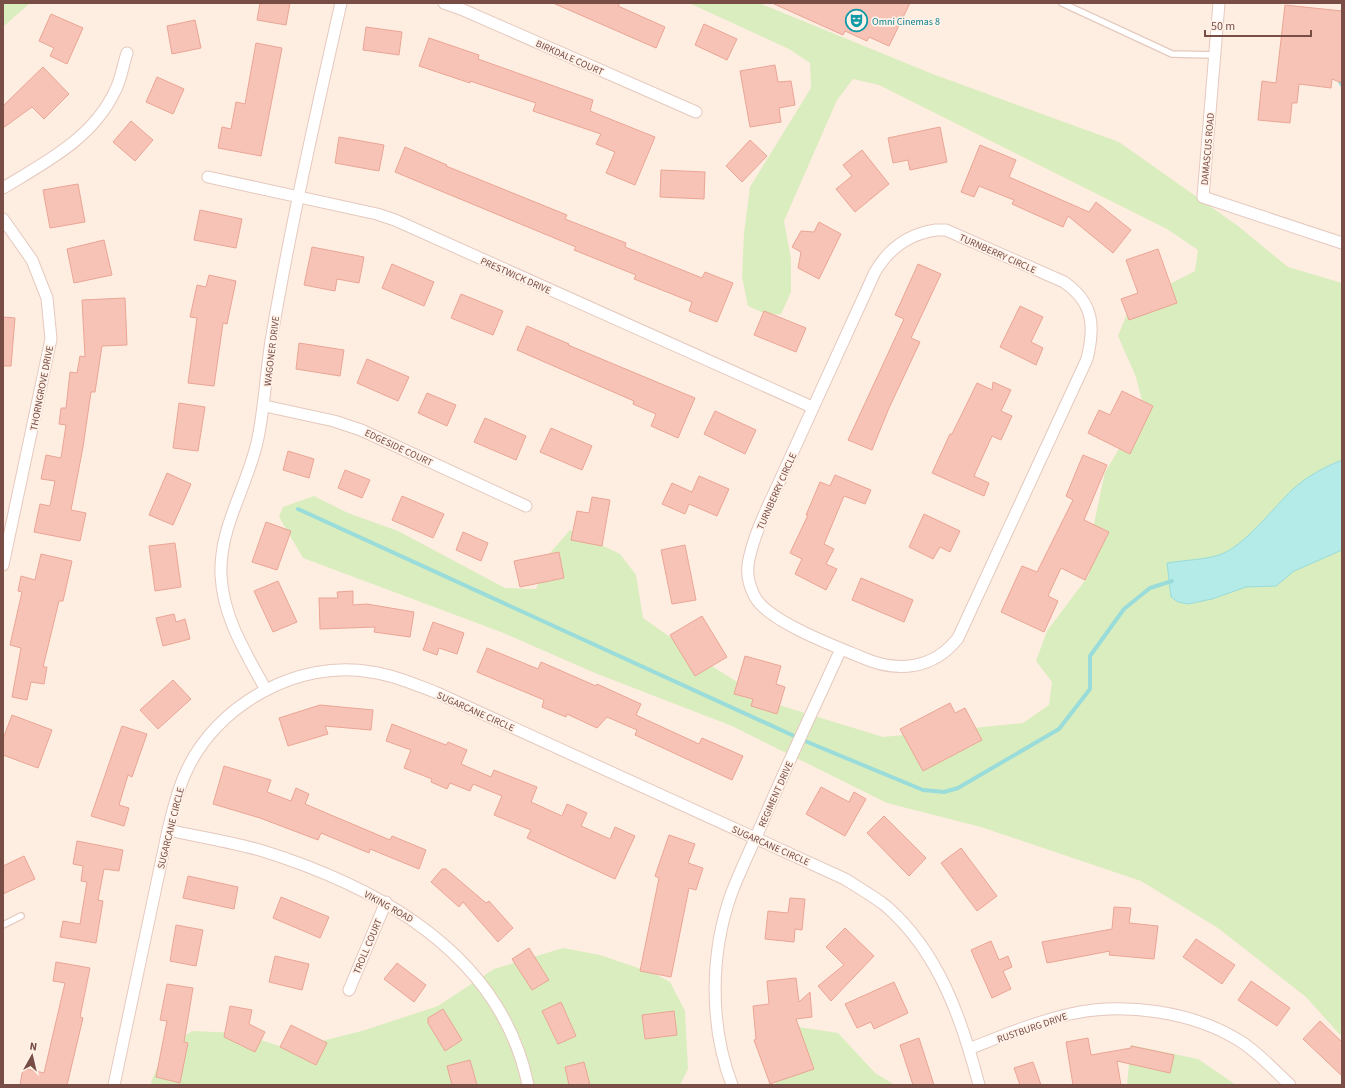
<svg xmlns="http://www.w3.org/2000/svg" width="1345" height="1088" viewBox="0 0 1345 1088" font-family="'Source Sans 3',sans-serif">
  <rect width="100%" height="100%" fill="#feede1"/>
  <g fill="#daedbe">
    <path d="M3 3H30L3 27Z"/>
    <path d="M689 3H759L930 73 1119 142 1238 226 1288 267 1342 283V1037L1306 997 1218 928 1141 881 981 827 887 803 732 726 595 673 501 632 303 558 279 517 283 507 314 496 348 513 398 531 505 588 536 589 550 553 570 530 620 554 636 575 643 618 707 663 769 702 883 737 1023 723 1049 705 1052 682 1036 661 1047 631 1089 575 1093 529 1105 472 1144 408 1136 377 1118 336 1131 304 1195 271 1198 250 1167 229 879 85 853 79 837 100 784 221 791 259V292L781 314 768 315 748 306 742 277 744 233 750 187 811 88 810 63 789 49Z"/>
    <path d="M563 948 600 955 653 973 670 982 685 1011 688 1069 680 1085H152L151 1082 166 1048 192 1031 238 1033 289 1049 362 1031 438 1006 494 969Z"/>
    <path d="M786 1025 838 1033 875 1073 895 1085H777L761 1046Z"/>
    <path d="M1131 1045 1198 1059 1236 1085H1127Z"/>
  </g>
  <path fill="#b4eae7" stroke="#99dcda" d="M1342 460V550L1294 571 1276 586 1246 587 1212 599 1188 604 1178 602 1171 597 1167 563C1184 560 1203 560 1219 555 1244 547 1273 508 1292 490 1306 477 1324 467 1342 460Z"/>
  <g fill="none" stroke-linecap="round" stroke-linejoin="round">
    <g stroke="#99dcda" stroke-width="4">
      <path d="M1338 78 1342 85"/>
      <path d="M298 509 805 741 923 790 944 792 958 788 1059 729 1090 689V656L1124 609 1150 588 1172 581"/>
    </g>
  </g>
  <g fill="#f6c3b6" stroke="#eba595">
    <path d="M260 3H290L286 25 257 20Z"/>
    <path d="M553 3H620L618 6 665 27 656 48Z"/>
    <path d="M772 3H910L889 46 869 37 867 41 845 31 843 35Z"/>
    <path d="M1285 5 1342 11V83L1332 79 1331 88 1299 84 1297 103H1292L1290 123 1258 120 1262 81 1276 83Z"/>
    <path d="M51 14 83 28 67 64 50 56 54 48 39 41Z"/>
    <path d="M195 20 201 48 172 54 167 26Z"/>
    <path d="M704 24 737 39 727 60 695 45Z"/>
    <path d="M366 27 402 32 399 55 363 50Z"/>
    <path d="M429 38 479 55 478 59 593 100 590 111 655 137 635 185 606 173 615 152 596 144 601 134 533 111 536 103 470 81V83L419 66Z"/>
    <path d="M256 43 282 48 261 156 218 148 222 127 231 129 236 102 245 104Z"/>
    <path d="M775 65 778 82 791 81 795 105 779 108 781 122 750 127 740 71Z"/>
    <path d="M43 67 69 94 44 119 32 107 3 128V106Z"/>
    <path d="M157 77 184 89 173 114 146 102Z"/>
    <path d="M131 121 153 140 135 161 113 142Z"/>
    <path d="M940 127 947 162 910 170 908 160 893 163 888 138Z"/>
    <path d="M339 137 384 145 379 171 335 163Z"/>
    <path d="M750 140 767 156 742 182 726 166Z"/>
    <path d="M980 145 1016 160 1009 177 1089 212 1096 202 1131 230 1113 253 1068 216 1063 227 1012 204 1014 200 979 186 974 197 961 192Z"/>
    <path d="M405 147 447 165 446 166 567 215 565 219 626 243 625 247 702 278 705 272 733 283 717 322 689 311 692 302 634 279 636 275 574 250 576 247 395 172Z"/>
    <path d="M862 150 889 184 855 212 836 189 852 176 843 165Z"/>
    <path d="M661 170 705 172 704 199 660 197Z"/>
    <path d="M78 184 85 222 50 228 43 190Z"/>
    <path d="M200 210 242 219 236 248 194 240Z"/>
    <path d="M819 222 841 234 819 279 798 268 801 252 792 247 801 231 814 232Z"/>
    <path d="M104 240 112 275 74 283 67 249Z"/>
    <path d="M312 247 364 257 359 283 337 279 335 291 304 285Z"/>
    <path d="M1158 249 1177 303 1129 320 1121 299 1138 293 1126 260Z"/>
    <path d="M392 264 434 282 424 306 382 288Z"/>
    <path d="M918 264 941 274 911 338 920 342 889 408 872 450 848 440 904 319 895 315Z"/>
    <path d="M209 275 236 281 227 324 223 323 214 386 188 383 197 318 190 317 197 285 206 287Z"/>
    <path d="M461 294 503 311 493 335 451 318Z"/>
    <path d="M125 298 127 345 102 346 95 392H91L83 447 71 510 86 513 80 541 34 532 40 504 50 506 55 481 41 479 46 455 61 458 66 425 59 424 61 408H66L70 372 77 373 80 356 85 357 82 300Z"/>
    <path d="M1020 306 1043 317 1031 342 1043 348 1036 365 1000 347Z"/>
    <path d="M764 311 806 328 796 352 754 335Z"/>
    <path d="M3 317 15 318 11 366H3Z"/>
    <path d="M527 326 569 344 568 345 695 398 678 438 651 426 656 414 633 404 634 401 517 350Z"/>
    <path d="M299 343 344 350 340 376 296 369Z"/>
    <path d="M367 359 409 377 398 401 357 383Z"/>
    <path d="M993 382 1011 390 1001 411 1012 416 1001 440 992 436 974 476 989 483 984 496 932 473 950 434H952L977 383 992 390Z"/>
    <path d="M1122 391 1153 406 1130 454 1088 433 1099 410 1110 415Z"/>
    <path d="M427 393 456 405 447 426 418 413Z"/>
    <path d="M179 403 205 407 198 451 173 448Z"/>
    <path d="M715 411 756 430 745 454 704 434Z"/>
    <path d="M485 418 526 436 516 460 474 442Z"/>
    <path d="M551 428 592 446 582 470 540 452Z"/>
    <path d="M288 451 314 459 309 478 283 470Z"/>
    <path d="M1083 455 1107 465 1084 520 1109 532 1085 580 1061 568 1048 596 1058 601 1044 632 1001 612 1022 566 1037 572 1073 500 1066 496Z"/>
    <path d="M345 470 370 480 362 498 338 488Z"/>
    <path d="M167 473 191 484 173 525 149 515Z"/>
    <path d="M835 475 871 490 865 504 844 496 824 544 834 549 826 564 837 569 826 590 795 574 802 559 790 553 808 515H806L820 482 830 486Z"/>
    <path d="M699 476 729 489 717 516 689 504 685 514 662 504 672 483 692 492Z"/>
    <path d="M402 496 444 514 433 538 392 520Z"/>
    <path d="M592 497 610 500 602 546 571 540 577 511 589 513Z"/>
    <path d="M924 514 960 531 950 552 940 547 933 559 909 547Z"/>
    <path d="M266 522 291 531 277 570 252 562Z"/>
    <path d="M463 532 488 543 481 561 456 550Z"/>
    <path d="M175 543 181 587 155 591 149 546Z"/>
    <path d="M685 545 696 600 672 604 661 550Z"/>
    <path d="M559 552 564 578 520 587 514 561Z"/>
    <path d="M41 554 72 561 63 601H59L43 667H47L44 684 31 682 27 700 12 697 21 648 10 645 22 592 18 591 21 576 35 580Z"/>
    <path d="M861 578 913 600 904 622 852 600Z"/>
    <path d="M278 581 297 622 273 632 254 591Z"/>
    <path d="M353 591V605L367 604 414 612 410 637 374 632 375 627 320 629 319 598H338L337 592Z"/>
    <path d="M174 614 176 622 185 619 190 639 163 646 156 618Z"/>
    <path d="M702 616 727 657 695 676 670 635Z"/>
    <path d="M433 622 464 633 457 654 439 648 437 655 423 650Z"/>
    <path d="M487 648 538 669 541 662 596 686 597 684 641 704 636 715 699 744 702 738 743 756 732 780 635 735 637 730 607 717 597 728 567 714 566 717 542 707 544 700 477 672Z"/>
    <path d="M745 656 781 666 776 684 785 687 777 714 751 706 753 699 734 694Z"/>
    <path d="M173 680 191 699 158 729 140 710Z"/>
    <path d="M950 703 955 713 965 708 982 740 923 771 900 729Z"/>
    <path d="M320 705 373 710 371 730 325 726 328 734 288 746 279 718Z"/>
    <path d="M12 715 52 730 38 768 3 755V739Z"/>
    <path d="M392 724 446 745 448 742 467 750 461 764 491 777 494 770 537 787 531 802 562 816 567 804 587 813 581 826 610 839 615 827 635 836 615 879 527 838 531 830 494 815 502 796 473 784 470 791 450 783 447 789 431 782 432 779 404 768 411 750 386 741Z"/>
    <path d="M122 726 147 734 132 777 128 775 119 805 129 808 124 826 91 816Z"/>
    <path d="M224 766 271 780 267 792 291 801 296 788 309 794 305 804 390 840 392 836 426 850 419 869 370 849 369 853 321 833 318 840 260 818 213 804Z"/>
    <path d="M821 787 849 802 854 792 866 799 845 836 806 814Z"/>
    <path d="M884 816 926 858 909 876 867 833Z"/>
    <path d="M669 835 695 844 688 863 703 868 696 890 689 888 671 977 640 971 659 878 655 876Z"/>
    <path d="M77 841 123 850 119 871 104 869 98 900 103 901 96 943 60 937 63 921 80 924 87 882 81 881 83 866 73 864Z"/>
    <path d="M961 848 997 896 977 911 941 863Z"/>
    <path d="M24 856 35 879 3 894V866Z"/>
    <path d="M442 869H446L486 903 489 901 513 928 498 942 463 902 459 907 431 882Z"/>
    <path d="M188 876 238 887 234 909 183 898Z"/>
    <path d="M281 897 329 917 320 938 273 918Z"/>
    <path d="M790 898 805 899 802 930 795 929 794 942 765 939 768 911 788 913Z"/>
    <path d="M1114 907 1131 908 1129 923 1158 926 1154 959 1109 955 1110 951 1047 963 1042 942 1112 929Z"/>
    <path d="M176 925 203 930 196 966 170 961Z"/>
    <path d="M845 928 874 956 831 1001 818 986 844 965 826 947Z"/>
    <path d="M1196 939 1235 965 1222 984 1183 957Z"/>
    <path d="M991 941 999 960 1008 956 1012 967 1003 971 1011 989 992 998 971 950Z"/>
    <path d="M529 948 549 980 532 990 512 959Z"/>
    <path d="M275 956 309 964 302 990 269 982Z"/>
    <path d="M56 962 90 968 80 1017 83 1018 67 1085H20L23 1068 44 1073 65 983 53 981Z"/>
    <path d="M397 963 426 985 414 1002 384 979Z"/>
    <path d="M796 978 799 1002 810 992 812 1017 796 1019 814 1069 770 1084 754 1040 756 1039 753 1006 769 1004 767 981Z"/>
    <path d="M1251 981 1290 1008 1277 1026 1238 1000Z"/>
    <path d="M894 982 908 1013 874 1029 871 1022 857 1028 845 1004Z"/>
    <path d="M167 984 193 988 184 1042 188 1043 180 1083 156 1077 167 1021 160 1020Z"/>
    <path d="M561 1002 576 1036 558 1044 542 1011Z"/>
    <path d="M230 1006 252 1010 249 1024 265 1032 255 1052 224 1037Z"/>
    <path d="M443 1009 462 1040 445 1051 428 1023V1018Z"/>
    <path d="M674 1011 677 1035 645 1039 642 1015Z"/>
    <path d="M1320 1021 1342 1042V1076L1303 1039Z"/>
    <path d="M291 1025 327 1043 316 1065 280 1047Z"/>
    <path d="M919 1038 934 1085H913L900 1045Z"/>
    <path d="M1088 1038 1091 1055 1131 1048V1046L1174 1055 1170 1073 1117 1061 1121 1085H1073L1066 1042Z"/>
    <path d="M470 1060 477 1085H452L447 1066Z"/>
    <path d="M584 1062 590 1085H569L565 1067Z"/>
    <path d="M1033 1062 1041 1085H1020L1014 1068Z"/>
  </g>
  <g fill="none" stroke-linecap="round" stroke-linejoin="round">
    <defs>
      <g id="service">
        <path d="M1062 3 1172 54 1215 55"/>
        <path d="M3 925 21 916"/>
      </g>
      <g id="minor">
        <path d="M444 3 461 9 696 112"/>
        <path d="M1219 3 1203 197 1342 243"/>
        <path d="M208 177 377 214 395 220 812 407"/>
        <path d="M3 188C46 162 93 138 115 91 121 80 123 65 127 53"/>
        <path d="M3 219 32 260 47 298 51 339 3 565"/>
        <path d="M936 230H946L1064 282C1094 303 1095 326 1087 359L958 638C933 670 896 673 861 657 834 646 768 621 755 597 749 586 746 572 749 559 756 527 773 497 786 467 815 402 845 337 875 272 889 248 908 234 936 230Z"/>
        <path d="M265 406 334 421 361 430 526 506"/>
        <path d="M266 690C246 653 223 618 221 575 219 526 249 484 258 438 265 404 266 369 272 335 291 224 316 113 341 3"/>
        <path d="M168 830C199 837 232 842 263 851 381 888 501 954 528 1085"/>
        <path d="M349 990 386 902"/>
        <path d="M969 1049C1002 1036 1035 1022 1070 1014 1124 1002 1192 1011 1240 1041 1259 1053 1274 1070 1290 1085"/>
        <path d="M114 1085 168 830C173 810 177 791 186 772 216 705 298 659 371 672 393 675 414 684 435 692L845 879C859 888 873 896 886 906 939 952 962 1020 979 1085"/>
        <path d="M732 1085C709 1025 710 952 732 892 742 866 755 840 766 814 790 758 816 704 841 649"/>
      </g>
    </defs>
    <use href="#service" stroke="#e5c9be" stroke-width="8"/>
    <use href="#minor" stroke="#e5c9be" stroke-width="13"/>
    <use href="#service" stroke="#fff" stroke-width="5.5"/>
    <use href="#minor" stroke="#fff" stroke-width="11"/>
  </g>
  <defs>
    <symbol id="theatre-ring" viewBox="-11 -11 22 22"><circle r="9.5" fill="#fff2e9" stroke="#0f9aa8" stroke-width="1.5"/><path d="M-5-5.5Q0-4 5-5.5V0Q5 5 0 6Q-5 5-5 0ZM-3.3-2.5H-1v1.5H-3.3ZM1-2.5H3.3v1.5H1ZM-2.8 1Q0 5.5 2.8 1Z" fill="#0f9aa8"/></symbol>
  </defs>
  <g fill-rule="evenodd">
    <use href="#theatre-ring" x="844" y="8" width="25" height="25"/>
  </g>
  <g text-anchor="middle" stroke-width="3.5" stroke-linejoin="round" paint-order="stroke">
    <g font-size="10" fill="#0d838f" stroke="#fff2e9" text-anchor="start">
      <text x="872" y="25">Omni Cinemas 8</text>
    </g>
    <g font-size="10" fill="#784d45" stroke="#fff2e9">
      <text transform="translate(570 57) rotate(24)" y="4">BIRKDALE COURT</text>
      <text transform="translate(1207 149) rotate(-85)" y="4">DAMASCUS ROAD</text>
      <text transform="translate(998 253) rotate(24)" y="4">TURNBERRY CIRCLE</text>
      <text transform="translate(516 275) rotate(24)" y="4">PRESTWICK DRIVE</text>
      <text transform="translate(271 351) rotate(-83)" y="4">WAGONER DRIVE</text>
      <text transform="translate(41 388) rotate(-79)" y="4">THORNGROVE DRIVE</text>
      <text transform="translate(399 447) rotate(25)" y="4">EDGESIDE COURT</text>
      <text transform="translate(776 491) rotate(-66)" y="4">TURNBERRY CIRCLE</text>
      <text transform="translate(476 711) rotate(24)" y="4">SUGARCANE CIRCLE</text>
      <text transform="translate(775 794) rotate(-66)" y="4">REGIMENT DRIVE</text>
      <text transform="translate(170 828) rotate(-76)" y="4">SUGARCANE CIRCLE</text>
      <text transform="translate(771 845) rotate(24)" y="4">SUGARCANE CIRCLE</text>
      <text transform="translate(389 906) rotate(29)" y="4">VIKING ROAD</text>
      <text transform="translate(367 946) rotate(-67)" y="4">TROLL COURT</text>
      <text transform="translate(1032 1027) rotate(-19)" y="4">RUSTBURG DRIVE</text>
    </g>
  </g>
  <rect width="1345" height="1088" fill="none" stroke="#784d45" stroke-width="8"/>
  <g transform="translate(32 1056) rotate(8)" stroke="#fff2e9" stroke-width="3" paint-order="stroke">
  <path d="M0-3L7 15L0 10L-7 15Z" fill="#784d45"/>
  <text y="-6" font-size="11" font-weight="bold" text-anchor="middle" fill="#784d45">N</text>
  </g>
  <path d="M1205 30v6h106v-6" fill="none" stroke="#784d45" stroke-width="2"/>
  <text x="1211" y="30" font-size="12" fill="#784d45" stroke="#fff2e9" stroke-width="3" paint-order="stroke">50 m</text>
</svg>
